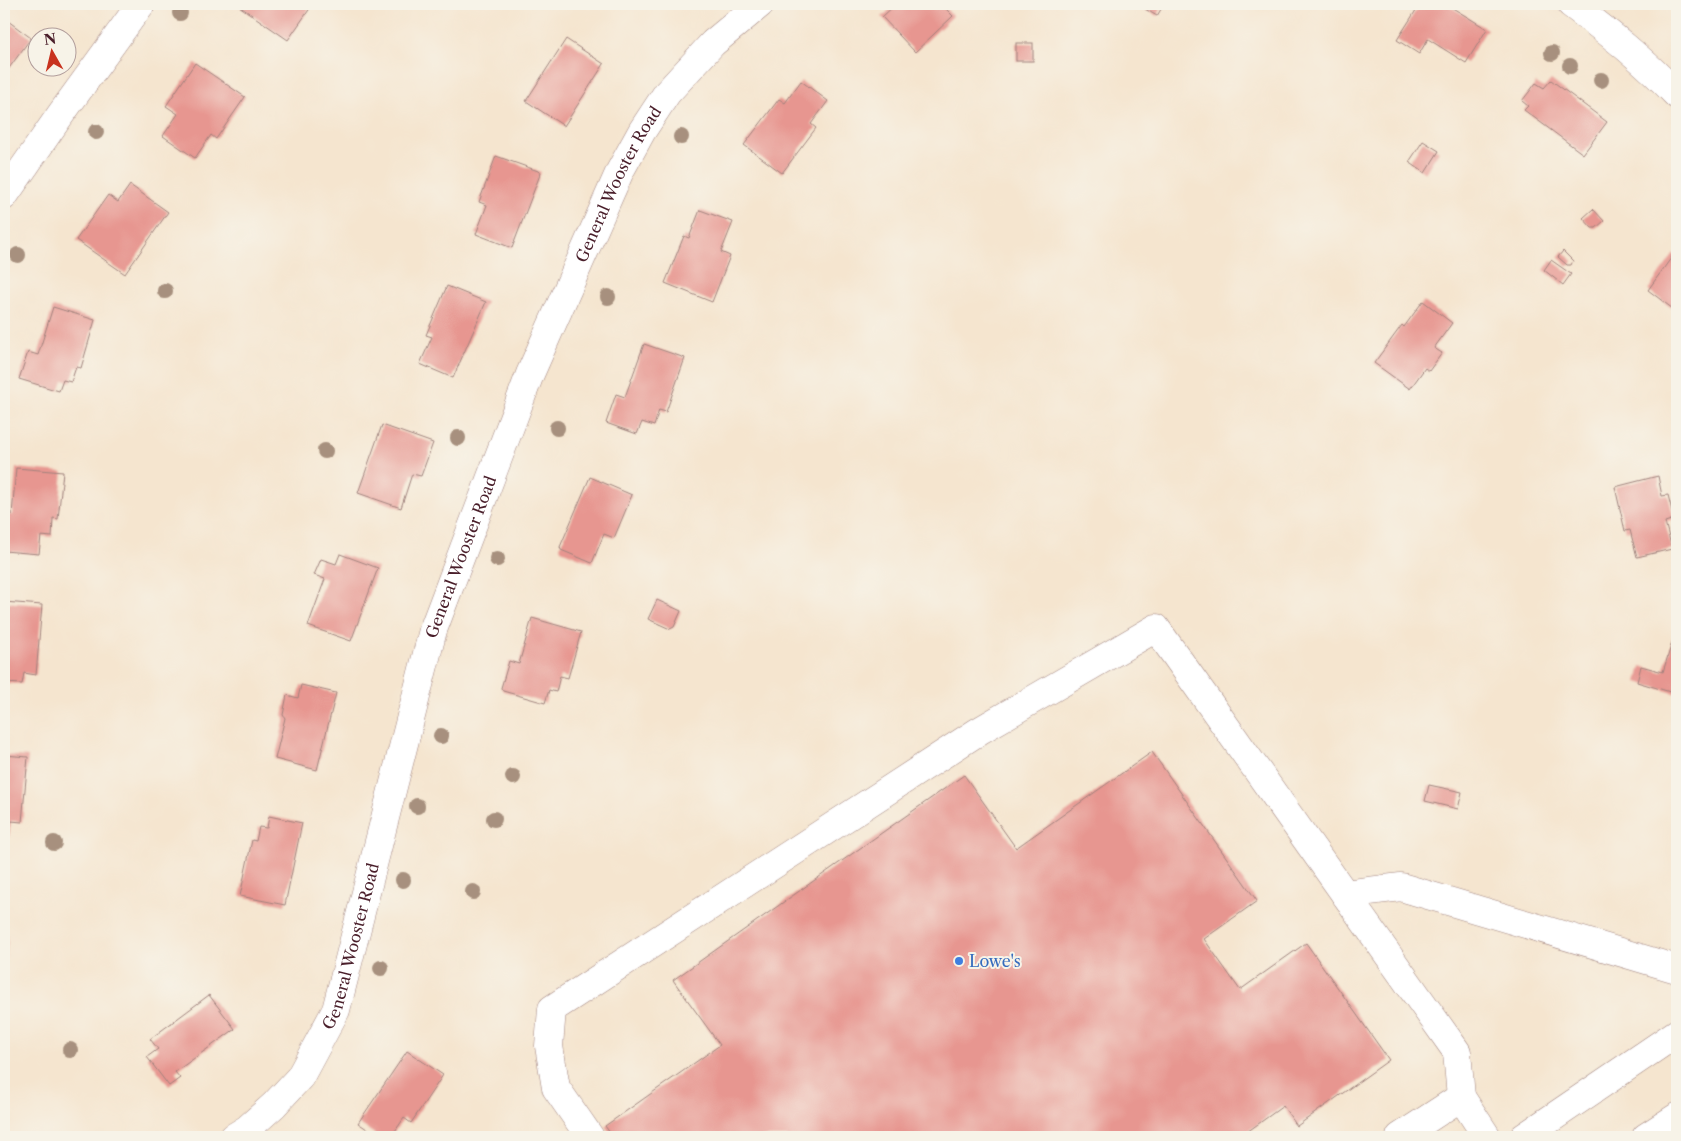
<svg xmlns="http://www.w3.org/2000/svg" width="1681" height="1141" viewBox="0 0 1681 1141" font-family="'Libre Caslon Text',serif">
  <rect width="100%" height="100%" fill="#f7f3e8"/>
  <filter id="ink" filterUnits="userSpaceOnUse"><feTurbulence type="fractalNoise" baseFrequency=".02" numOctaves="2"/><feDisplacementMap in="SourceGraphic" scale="10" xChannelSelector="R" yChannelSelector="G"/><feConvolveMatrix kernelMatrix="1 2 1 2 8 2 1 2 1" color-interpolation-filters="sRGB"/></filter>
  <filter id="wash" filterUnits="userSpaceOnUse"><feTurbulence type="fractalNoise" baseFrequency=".0096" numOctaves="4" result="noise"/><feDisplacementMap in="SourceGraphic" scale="20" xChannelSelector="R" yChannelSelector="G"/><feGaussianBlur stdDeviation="1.12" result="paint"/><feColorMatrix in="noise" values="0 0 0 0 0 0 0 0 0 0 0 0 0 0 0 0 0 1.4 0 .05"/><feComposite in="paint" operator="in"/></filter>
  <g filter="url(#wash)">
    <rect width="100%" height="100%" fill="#f5e5cf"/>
    <g id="blocks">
      <g fill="#e79690">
        <path d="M240 4H313L288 40 239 6Z"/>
        <path d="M896 4H949L945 8 953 16 915 52 882 17Z"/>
        <path d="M1147 4H1164L1157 16 1145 9Z"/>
        <path d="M1420 4H1446L1487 29 1466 63 1428 39 1419 54 1397 40Z"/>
        <path d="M4 18 31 38 4 75Z"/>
        <path d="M566 39 604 64 564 126 526 101Z"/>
        <rect x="1016" y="43" width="17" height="18"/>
        <path d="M195 63 245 97 216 139 211 135 195 158 163 136 178 114 166 106Z"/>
        <path d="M1551 80 1607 122 1583 154 1524 110 1528 106 1522 101 1536 83 1544 88Z"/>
        <path d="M801 81 828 101 811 124 816 128 782 173 744 145 779 99 785 103Z"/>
        <path d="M1423 141 1439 151 1425 173 1409 162Z"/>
        <path d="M496 156 541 172 512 248 476 234 487 205 479 202Z"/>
        <path d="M130 185 168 212 125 274 76 240 108 195 118 202Z"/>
        <path d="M1593 209 1604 221 1596 228H1592L1583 218Z"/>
        <path d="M700 210 733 222 721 252 730 256 712 302 665 283 684 236 689 238Z"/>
        <path d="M1563 251 1573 261 1571 265H1567L1558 257Z"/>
        <path d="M1674 254 1677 256V312L1648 290Z"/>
        <path d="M1551 260 1571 274 1563 285 1544 270Z"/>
        <path d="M447 286 486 302 453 378 420 364 432 337 426 335Z"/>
        <path d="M1423 301 1452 323 1434 348 1442 353 1429 371 1425 368 1410 389 1374 363 1402 325 1404 327Z"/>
        <path d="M53 307 95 320 81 368 76 367 71 382 63 380 59 391 19 379 28 352 38 355Z"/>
        <path d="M644 344 685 358 666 412 659 410 654 426 642 422 637 434 606 423 616 394 625 397Z"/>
        <path d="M382 425 433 443 421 476 412 474 401 508 358 493Z"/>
        <path d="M16 468 63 472 58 519 53 518 52 537 41 536 39 554 4 551V514L12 515Z"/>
        <path d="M1658 476 1662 496 1668 495 1674 519 1665 522 1672 549 1637 557 1630 530 1625 531 1615 487Z"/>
        <path d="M590 477 632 495 614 538 604 534 592 563 561 550 560 547Z"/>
        <path d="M340 554 378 568 351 641 308 626 325 579 314 575 321 559 336 564Z"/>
        <path d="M657 600 681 611 674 627 670 629 648 619Z"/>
        <path d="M4 602 42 605 36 675 24 673 22 684 4 683Z"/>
        <path d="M532 618 581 632 568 678 560 676 556 692 549 690 545 703 503 691 501 688 509 661 519 664Z"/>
        <path d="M1677 626V694L1637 682 1641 666 1663 672Z"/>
        <path d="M301 685 336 693 317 770 275 759 285 718 283 715 287 695 298 698Z"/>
        <path d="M1152 752 1257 901 1204 939 1240 990 1306 943 1389 1060 1297 1126 1283 1106 1247 1132 1251 1137H613L605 1126 720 1045 673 980 964 775 1016 848Z"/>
        <path d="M4 755 28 757 22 822 11 821 9 837 4 836Z"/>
        <path d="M1429 785 1462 792 1458 809 1425 801Z"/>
        <path d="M269 816 302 823 285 905 240 896 252 840 256 841 259 827 267 828Z"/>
        <path d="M4 935 8 936 5 969H4Z"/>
        <path d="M209 995 235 1029 175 1072 180 1078 169 1086 147 1057 158 1049 150 1039Z"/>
        <path d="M407 1051 443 1075 411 1123 404 1118 391 1137H379L358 1123Z"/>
      </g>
    </g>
  </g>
  <g filter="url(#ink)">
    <use href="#blocks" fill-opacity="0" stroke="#a0827d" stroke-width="1"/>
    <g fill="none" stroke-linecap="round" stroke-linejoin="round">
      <defs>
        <g id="minor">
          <path d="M1571 4C1608 32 1645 61 1677 95"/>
          <path d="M4 196 61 114 141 4"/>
          <path d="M1345 894 1401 887 1677 969"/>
          <path id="s1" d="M234 1137 247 1129 274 1105 300 1077 336 1010 433 630 530 374 620 171 642 131 667 93 713 43 760 4"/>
          <path d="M590 1137 556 1088 549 1046 552 1009 979 731 1156 628 1457 1052 1461 1097"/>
          <path d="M1400 1137 1461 1097 1487 1137"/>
          <path d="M1524 1137 1677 1033"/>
          <path d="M1646 1137 1677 1117"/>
        </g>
      </defs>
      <use href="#minor" stroke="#a0827d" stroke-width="29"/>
      <use href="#minor" stroke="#fff" stroke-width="28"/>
    </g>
    <g fill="#a7907e">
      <circle cx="180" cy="13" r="8"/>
      <circle cx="1552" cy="53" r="8"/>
      <circle cx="1570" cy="66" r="8"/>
      <circle cx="1601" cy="80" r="8"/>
      <circle cx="96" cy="132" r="8"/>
      <circle cx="681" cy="137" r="8"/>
      <circle cx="18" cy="255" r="8"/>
      <circle cx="165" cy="291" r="8"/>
      <circle cx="608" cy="297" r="8"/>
      <circle cx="557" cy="428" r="8"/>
      <circle cx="458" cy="438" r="8"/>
      <circle cx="325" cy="451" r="8"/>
      <circle cx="497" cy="559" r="8"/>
      <circle cx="441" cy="736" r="8"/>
      <circle cx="513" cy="777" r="8"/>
      <circle cx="417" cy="806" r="8"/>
      <circle cx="494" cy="819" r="8"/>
      <circle cx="54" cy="843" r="8"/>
      <circle cx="403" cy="880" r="8"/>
      <circle cx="473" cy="892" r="8"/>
      <circle cx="381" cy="968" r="8"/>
      <circle cx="70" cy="1050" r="8"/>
    </g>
  </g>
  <circle fill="#3f7fe0" stroke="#f7f3e8" stroke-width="2" cx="959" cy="961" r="5"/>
  <g text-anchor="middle" stroke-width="4" stroke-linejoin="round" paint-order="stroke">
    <g font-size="16" fill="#4a1f2b" stroke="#f7f3e8">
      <text dy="6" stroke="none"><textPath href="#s1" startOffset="1041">General Wooster Road</textPath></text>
      <text dy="6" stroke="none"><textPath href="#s1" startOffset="636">General Wooster Road</textPath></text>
      <text dy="6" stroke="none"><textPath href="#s1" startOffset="231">General Wooster Road</textPath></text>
    </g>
    <g font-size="16" fill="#366cbe" stroke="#f7f3e8" text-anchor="start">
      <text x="969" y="967">Lowe's</text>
    </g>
  </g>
  <rect width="1681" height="1141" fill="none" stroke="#f7f3e8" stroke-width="20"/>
  <g transform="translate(52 52) rotate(352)"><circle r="24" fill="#f7f3e8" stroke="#b29e9c"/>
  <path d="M0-4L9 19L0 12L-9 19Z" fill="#c8321e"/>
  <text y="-8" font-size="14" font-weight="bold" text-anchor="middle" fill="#4a1f2b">N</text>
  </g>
</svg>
